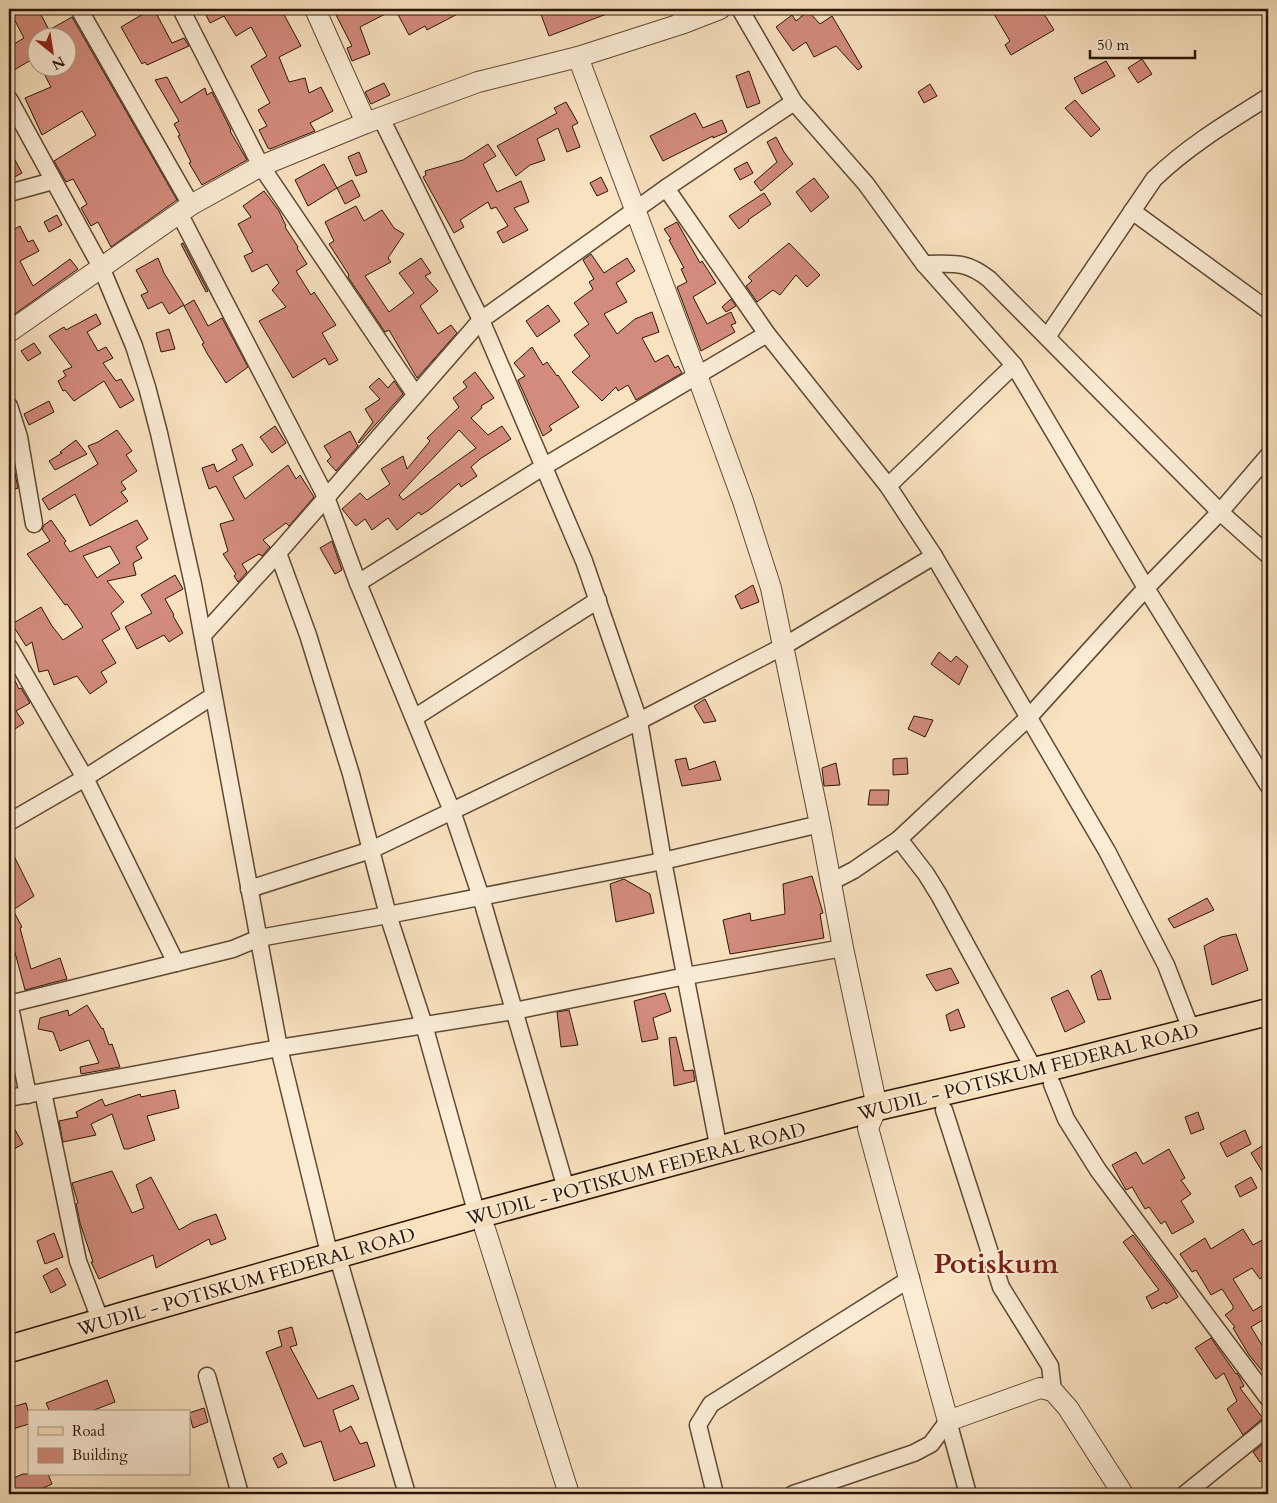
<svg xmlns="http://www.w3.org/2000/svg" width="1277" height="1503" viewBox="0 0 1277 1503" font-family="Cardo,serif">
  <rect width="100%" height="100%" fill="#f9e2c0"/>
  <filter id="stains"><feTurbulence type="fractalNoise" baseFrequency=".004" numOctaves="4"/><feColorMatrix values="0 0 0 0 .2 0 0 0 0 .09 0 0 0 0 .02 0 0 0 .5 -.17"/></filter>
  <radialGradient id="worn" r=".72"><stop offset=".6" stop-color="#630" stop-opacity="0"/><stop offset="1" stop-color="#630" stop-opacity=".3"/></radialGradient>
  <g fill="#d38b7d" stroke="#2a1606" fill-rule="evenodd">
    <path d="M19 9H38L49 30 72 17 177 200 111 247 98 222 91 226 81 208 87 204 73 179 66 182 54 161 96 135 82 111 42 135 25 98 51 87 41 68H68V38H38V56L14 70 9 61V47L24 38 11 13Z"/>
    <path d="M140 9H154L172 43 184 38 189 46 147 65 145 62 142 64 121 27 143 14Z"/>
    <path d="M203 9H281L301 46 279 57 289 82 305 78 309 93 321 87 333 111 310 123 315 131 270 149 268 148 259 130 267 126 258 110 270 103 251 66 267 56 251 27 236 36 224 16 210 23Z"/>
    <path d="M333 9H467L427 30 425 26 409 35 395 9 360 27 370 54 352 61 347 48 352 46Z"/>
    <path d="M539 9H616L617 10 549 36Z"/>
    <path d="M991 9H1041L1054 30 1011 55 1005 45 1010 41Z"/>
    <path d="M808 11 820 24 832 16 862 67 858 70 836 46 814 57 806 42 793 51 776 27 792 15 796 21Z"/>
    <path d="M1142 59 1152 74 1138 83 1128 68Z"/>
    <path d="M1106 61 1115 76 1082 94 1074 78Z"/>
    <path d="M749 71 760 103 747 108 736 76Z"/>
    <path d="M167 77 181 103 205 88 207 95 212 92 231 130 230 131 247 160 202 185 189 163 191 162 178 136 180 135 174 124 179 121 155 80Z"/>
    <path d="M384 83 390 95 371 104 365 92Z"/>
    <path d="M930 84 937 96 924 103 918 92Z"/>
    <path d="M1075 100 1100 129 1091 137 1065 108Z"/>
    <path d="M566 102 578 123 572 126 580 147 567 152 558 128 537 139 545 160 530 165 516 176 497 146 557 113 554 108Z"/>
    <path d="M695 113 703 128 722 120 727 132 713 138V136L663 161 650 136Z"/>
    <path d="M776 137 784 152 793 164 761 191 754 182 777 162 767 142Z"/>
    <path d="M488 144 496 156 483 164 497 192 521 181 529 202 514 208 528 230 503 243 497 232 508 226 496 207 491 209 488 202 460 220 464 227 454 233 423 177 426 175 425 171 463 160Z"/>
    <path d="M9 149 22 173 9 180Z"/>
    <path d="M359 152 367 172 356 176 348 157Z"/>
    <path d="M747 162 753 173 740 180 734 169Z"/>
    <path d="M324 164 337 188 308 206 295 180Z"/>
    <path d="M601 177 608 191 597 196 590 183Z"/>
    <path d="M814 178 829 197 811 212 796 192Z"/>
    <path d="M352 180 360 196 345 204 337 188Z"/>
    <path d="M264 191 279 211 286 226 285 227 298 247 297 248 307 264 296 271 311 295 314 292 336 325 322 333 338 360 329 365 325 358 293 378 259 321 286 307 272 290 279 283 267 264 252 272 244 256 253 252 238 224 251 217 243 206Z"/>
    <path d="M764 193 771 204 748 220 749 221 739 229 729 216Z"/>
    <path d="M356 206 364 221 382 210 394 228 404 234 388 258 391 262 365 276 389 312 414 293 399 273 421 258 431 273 425 276 438 291 420 306 438 334 451 325 457 333 417 378 389 330 385 332 348 277 349 275 329 244 334 241 325 222Z"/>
    <path d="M57 215 62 225 49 232 44 222Z"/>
    <path d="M677 222 700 263 702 261 716 283 693 297 707 324 731 312 736 323 731 325 735 332 701 351 677 287 687 282 681 269 684 268 669 240 671 239 664 229Z"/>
    <path d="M20 226 28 242 33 240 39 251 20 261 33 286 70 259 78 269 9 318V273L12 271 10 266 9 267V232Z"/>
    <path d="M183 243 208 291 206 292 181 244Z"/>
    <path d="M789 243 820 275 807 287 796 275 780 295 773 290 757 302 746 286 752 281 748 277Z"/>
    <path d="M591 254 604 273 627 258 635 271 616 283 627 302 604 314 617 334 635 319 652 312 659 332 642 338 655 362 668 355 675 368 678 366 682 373 636 400 628 385 618 391 616 387 602 401 572 372 590 356 574 335 589 324 574 303 593 289 589 282 594 279 583 260Z"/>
    <path d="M158 258 164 273 184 305 169 314 162 302 148 309 141 295 148 292 136 270Z"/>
    <path d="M731 299 736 306 726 312 722 307Z"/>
    <path d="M194 300 208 326 222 318 248 367 226 383 208 355 202 344 204 343 184 306Z"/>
    <path d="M548 305 560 321 537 337 526 321Z"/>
    <path d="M96 314 101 324 87 332 98 351 106 347 113 358 103 363 116 381 121 379 134 400 120 408 104 381 74 401 65 390 63 391 58 381 66 376 63 371 72 367 49 336 64 327 66 330Z"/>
    <path d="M169 329 175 349 161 352 156 333Z"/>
    <path d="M34 343 41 353 28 361 21 351Z"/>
    <path d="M532 347 543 365 547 362 557 376 558 375 579 407 549 426 552 430 543 436 518 380 525 376 514 363Z"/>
    <path d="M475 372 494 398 481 406 482 408 471 418 488 435 502 426 511 439 480 459 471 467 477 476 461 487 459 483 429 510 421 515 419 512 397 530 388 518 372 530 365 519 356 526 342 509 360 493 367 500 390 484 381 469 403 456 407 469 430 441 427 438 459 407 453 398 467 387 463 382ZM459 430 476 448 403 500 399 495Z"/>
    <path d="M379 378 388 388 394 381 403 394 359 443 358 442 373 422 365 409 380 399 369 387Z"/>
    <path d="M49 401 54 412 29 425 24 414Z"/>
    <path d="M275 426 286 443 272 453 260 437Z"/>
    <path d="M117 430 132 451 126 455 137 471 121 482 126 489 121 492 128 501 90 526 75 494 49 510 42 499 98 464 88 446 98 442Z"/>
    <path d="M350 431 358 446 336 471 327 461 331 457 324 446Z"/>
    <path d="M76 440 87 454 55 470 49 461 62 453 60 452Z"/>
    <path d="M242 444 253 465 233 477 245 499 288 465 296 479 300 475 314 497 289 526 286 523 263 540 270 547 262 556 259 554 242 564 247 572 238 582 234 576 236 574 223 554 228 551 220 524 234 520 216 486 209 489 202 468 214 464 217 472 237 460 232 450Z"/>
    <path d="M14 469 18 488 13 490 9 484V471Z"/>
    <path d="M51 520 66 541 64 543 70 552 137 520 148 539 136 547 142 558 133 563 136 575 107 581 124 602 111 613 120 629 102 640 116 663 101 672 107 682 90 694 77 676 54 685 48 670 39 672 32 642 26 646 12 624 41 607 52 626 63 640 83 627 67 604 65 605 27 554 50 541 42 529 44 525ZM110 546 120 563 97 578 83 556Z"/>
    <path d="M332 541 342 570 335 574 320 548Z"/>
    <path d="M175 575 183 589 165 599 174 615 173 616 183 633 169 642 164 635 137 649 125 627 152 613 141 595Z"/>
    <path d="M753 585 759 602 741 609 735 596Z"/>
    <path d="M939 652 951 662 956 656 968 666 959 685 931 664Z"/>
    <path d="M9 668 19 689 21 688 30 703 16 711 24 723 15 729 13 726 9 729Z"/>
    <path d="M705 699 716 721 704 723 694 706Z"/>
    <path d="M914 716 933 720 925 737 908 729Z"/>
    <path d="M686 758 689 770 715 761 721 780 682 786 675 760Z"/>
    <path d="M907 758 908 774 893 775V759Z"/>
    <path d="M836 763 840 785 824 786 822 768Z"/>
    <path d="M870 790H889L888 805H868Z"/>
    <path d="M9 846 34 896 13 910 22 927 20 928 31 969 60 958 67 979 25 990 9 930Z"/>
    <path d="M812 876 823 913 820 914 824 938 730 954 723 920 750 913 751 921 785 914 783 884Z"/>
    <path d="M624 879 650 894 654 913 616 922 610 884Z"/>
    <path d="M1207 898 1214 910 1174 928 1168 919Z"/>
    <path d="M1236 934 1248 970 1212 985 1204 946 1221 937Z"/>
    <path d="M951 968 959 983 936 991 926 975Z"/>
    <path d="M1101 970 1111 999 1098 1000 1091 976Z"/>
    <path d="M1068 990 1085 1022 1065 1032 1051 998Z"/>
    <path d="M665 993 671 1011 653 1018 658 1039 642 1042 634 1001Z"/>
    <path d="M87 1005 102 1029 103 1028 109 1045 112 1044 120 1067 81 1074 80 1067 99 1063 89 1040 60 1051 53 1032 38 1029 40 1018 68 1010 69 1016Z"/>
    <path d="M958 1009 965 1027 950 1031 946 1015Z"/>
    <path d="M569 1010 578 1045 561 1047 557 1012Z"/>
    <path d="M676 1037 684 1071 693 1070 695 1081 674 1086 669 1038Z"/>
    <path d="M175 1090 179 1108 147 1116 155 1140 128 1149H124L112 1114 91 1124 96 1135 63 1142 59 1121 78 1117 76 1112 102 1099 105 1106 140 1094 141 1097Z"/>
    <path d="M1198 1112 1204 1129 1191 1134 1185 1117Z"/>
    <path d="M9 1119 23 1144 12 1150 9 1144Z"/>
    <path d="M1245 1130 1251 1144 1227 1157 1220 1143Z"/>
    <path d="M1268 1142V1181L1251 1153Z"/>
    <path d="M1169 1149 1185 1178 1181 1180 1191 1194 1181 1201 1194 1222 1172 1234 1165 1221 1161 1224 1149 1207 1145 1209 1132 1187 1126 1190 1112 1165 1136 1152 1143 1164Z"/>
    <path d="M112 1171 132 1213 144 1208 136 1185 151 1177 179 1230 193 1222 216 1214 226 1239 211 1245 209 1239 156 1268 153 1255 99 1279 91 1262H93L80 1223 76 1204 78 1203 72 1183Z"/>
    <path d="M1251 1177 1257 1188 1240 1197 1235 1186Z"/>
    <path d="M1243 1229 1253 1245 1268 1237V1274L1260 1279 1252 1268 1233 1279 1253 1311 1268 1302V1317L1251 1327 1268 1355V1378L1249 1355 1233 1328 1235 1327 1225 1315 1233 1309V1306L1222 1289 1211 1295 1196 1270 1192 1272 1180 1254 1205 1238 1211 1249Z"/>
    <path d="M54 1233 63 1257 45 1264 37 1241Z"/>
    <path d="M1133 1235 1173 1288 1178 1297 1166 1304 1165 1302 1152 1309 1146 1297 1159 1290 1123 1242Z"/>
    <path d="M57 1268 66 1285 51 1293 43 1276Z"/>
    <path d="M292 1327 297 1345 290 1347 318 1399 353 1385 359 1399 333 1410 340 1432 351 1426 360 1444 367 1442 375 1466 334 1481 321 1441 304 1447 266 1352 282 1346 278 1331Z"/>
    <path d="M1211 1338 1236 1374 1237 1373 1240 1378 1244 1386 1240 1388 1262 1417 1268 1413V1417L1262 1419 1243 1435 1227 1409 1237 1401 1224 1373 1216 1379 1195 1348Z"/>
    <path d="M107 1380 115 1402 89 1412H50L46 1403Z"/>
    <path d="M26 1403 29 1414V1424L9 1430V1408Z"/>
    <path d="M204 1408 208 1422 193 1428 189 1413Z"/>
    <path d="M1268 1440V1456L1260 1462 1253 1452Z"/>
    <path d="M282 1453 287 1463 278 1468 273 1458Z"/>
    <path d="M23 1474H48L52 1484 30 1494H9V1480Z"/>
  </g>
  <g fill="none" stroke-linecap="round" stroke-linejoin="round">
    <defs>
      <g id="minor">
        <path d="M79 9 191 205"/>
        <path d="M181 9 261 166 415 394"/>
        <path d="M679 9 684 23"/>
        <path d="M740 9 794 102 866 184 924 264 1014 365 1146 588 1268 785"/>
        <path d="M9 99 101 267 134 346 147 387 159 433 193 584 279 1048 330 1257"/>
        <path d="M381 118 481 320 584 561 639 721 663 861 719 1150"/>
        <path d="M666 188 767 334 888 486 934 556 1107 851 1166 965 1192 1032"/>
        <path d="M9 193 53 181"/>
        <path d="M1132 211 1268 310"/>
        <path d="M179 213 326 497 358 583 452 811 481 897 567 1192"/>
        <path d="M924 264C953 264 965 260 989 279L1220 512 1268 555"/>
        <path d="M1047 337 1154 179C1188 146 1228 122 1268 97"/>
        <path d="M9 406 19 437 34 524"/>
        <path d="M888 486 1014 365"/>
        <path d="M278 553 308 635 351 774 388 915 424 1025 477 1215"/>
        <path d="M358 583 543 467 767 334"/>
        <path d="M203 635 278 553 481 320 666 188 794 102"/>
        <path d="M9 647 85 778 176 963"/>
        <path d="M414 718 598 600"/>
        <path d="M9 822 85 778 213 696"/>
        <path d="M899 839 926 874 939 895 1035 1071"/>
        <path d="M831 882 854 870 899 839 1029 717 1146 588 1220 512 1268 456"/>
        <path d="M249 889 371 850 639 721 784 646 934 556"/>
        <path d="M9 1002 28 1095"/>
        <path d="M9 1004 233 949 259 938 388 915 663 861 820 824"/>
        <path d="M1052 1084 1066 1119 1098 1170 1268 1398"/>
        <path d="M43 1092 78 1261 101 1322"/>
        <path d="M9 1098 279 1048 514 1011 686 976 843 948"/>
        <path d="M944 1110 1001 1287 1050 1366 1053 1391"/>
        <path d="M341 1268 407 1494"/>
        <path d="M207 1376 240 1494"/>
        <path d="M948 1421 968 1494"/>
        <path d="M715 1494 698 1425 711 1404 911 1278"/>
        <path d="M793 1494 914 1453 931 1444 948 1421"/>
        <path d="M1185 1494 1268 1427"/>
      </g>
      <g id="tertiary">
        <path d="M315 9 366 123"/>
        <path d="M578 57 697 375 743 501 771 588 820 824 843 948 877 1107 868 1128 948 1421 1040 1388 1053 1391 1068 1408 1123 1494"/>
        <path d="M9 332 191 205 261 166 366 123 478 82 578 57 684 23 720 9"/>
        <path d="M485 1229 569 1494"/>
      </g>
      <path id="primary" d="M9 1349 125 1315 477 1215 877 1107 1051 1067 1268 1012"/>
    </defs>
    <use href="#minor" stroke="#5e4934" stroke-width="19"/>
    <use href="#tertiary" stroke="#5e4934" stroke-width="22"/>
    <use href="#primary" stroke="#2a1606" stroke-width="29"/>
    <use href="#minor" stroke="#fbecd6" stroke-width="16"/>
    <use href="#tertiary" stroke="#fbecd6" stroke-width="20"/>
    <use href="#primary" stroke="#f9e2c0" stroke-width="26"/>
  </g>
  <g text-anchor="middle" stroke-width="4" stroke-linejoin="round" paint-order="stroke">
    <g font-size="19" fill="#2a1606" stroke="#fbecd6">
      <text transform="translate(1028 1071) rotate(-14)" y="7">WUDIL - POTISKUM FEDERAL ROAD</text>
      <text transform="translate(636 1173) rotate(-15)" y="7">WUDIL - POTISKUM FEDERAL ROAD</text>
      <text transform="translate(246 1281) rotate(-16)" y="7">WUDIL - POTISKUM FEDERAL ROAD</text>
    </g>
    <g font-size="29" font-weight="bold" fill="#7a1f14" stroke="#fbecd6">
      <text x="996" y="1273">Potiskum</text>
    </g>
  </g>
  <rect width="1277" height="1503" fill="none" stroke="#f9e2c0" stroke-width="30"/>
  <rect x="10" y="10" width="1257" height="1483" fill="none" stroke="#2a1606" stroke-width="2.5"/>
  <rect x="15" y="15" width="1247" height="1473" fill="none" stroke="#2a1606"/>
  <rect x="28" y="1410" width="162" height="65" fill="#fbecd6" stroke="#a79683"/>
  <rect x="38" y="1427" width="25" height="8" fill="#f9e2c0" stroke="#a79683"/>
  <text x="72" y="1436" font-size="15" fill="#2a1606">Road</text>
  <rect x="38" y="1448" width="25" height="15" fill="#d38b7d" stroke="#a79683"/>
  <text x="72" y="1460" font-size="15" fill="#2a1606">Building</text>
  <g transform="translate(52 52) rotate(150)"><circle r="24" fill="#fbecd6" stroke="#a79683"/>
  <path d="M0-4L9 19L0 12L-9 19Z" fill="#8f2418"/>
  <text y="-8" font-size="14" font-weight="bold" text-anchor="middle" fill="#2a1606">N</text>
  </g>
  <path d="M1090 50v8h105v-8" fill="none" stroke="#2a1606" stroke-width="2.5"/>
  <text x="1097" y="50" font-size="15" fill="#2a1606" stroke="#fbecd6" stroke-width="4" paint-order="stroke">50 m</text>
  <rect width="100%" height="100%" filter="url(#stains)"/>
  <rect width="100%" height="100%" fill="url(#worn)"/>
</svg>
